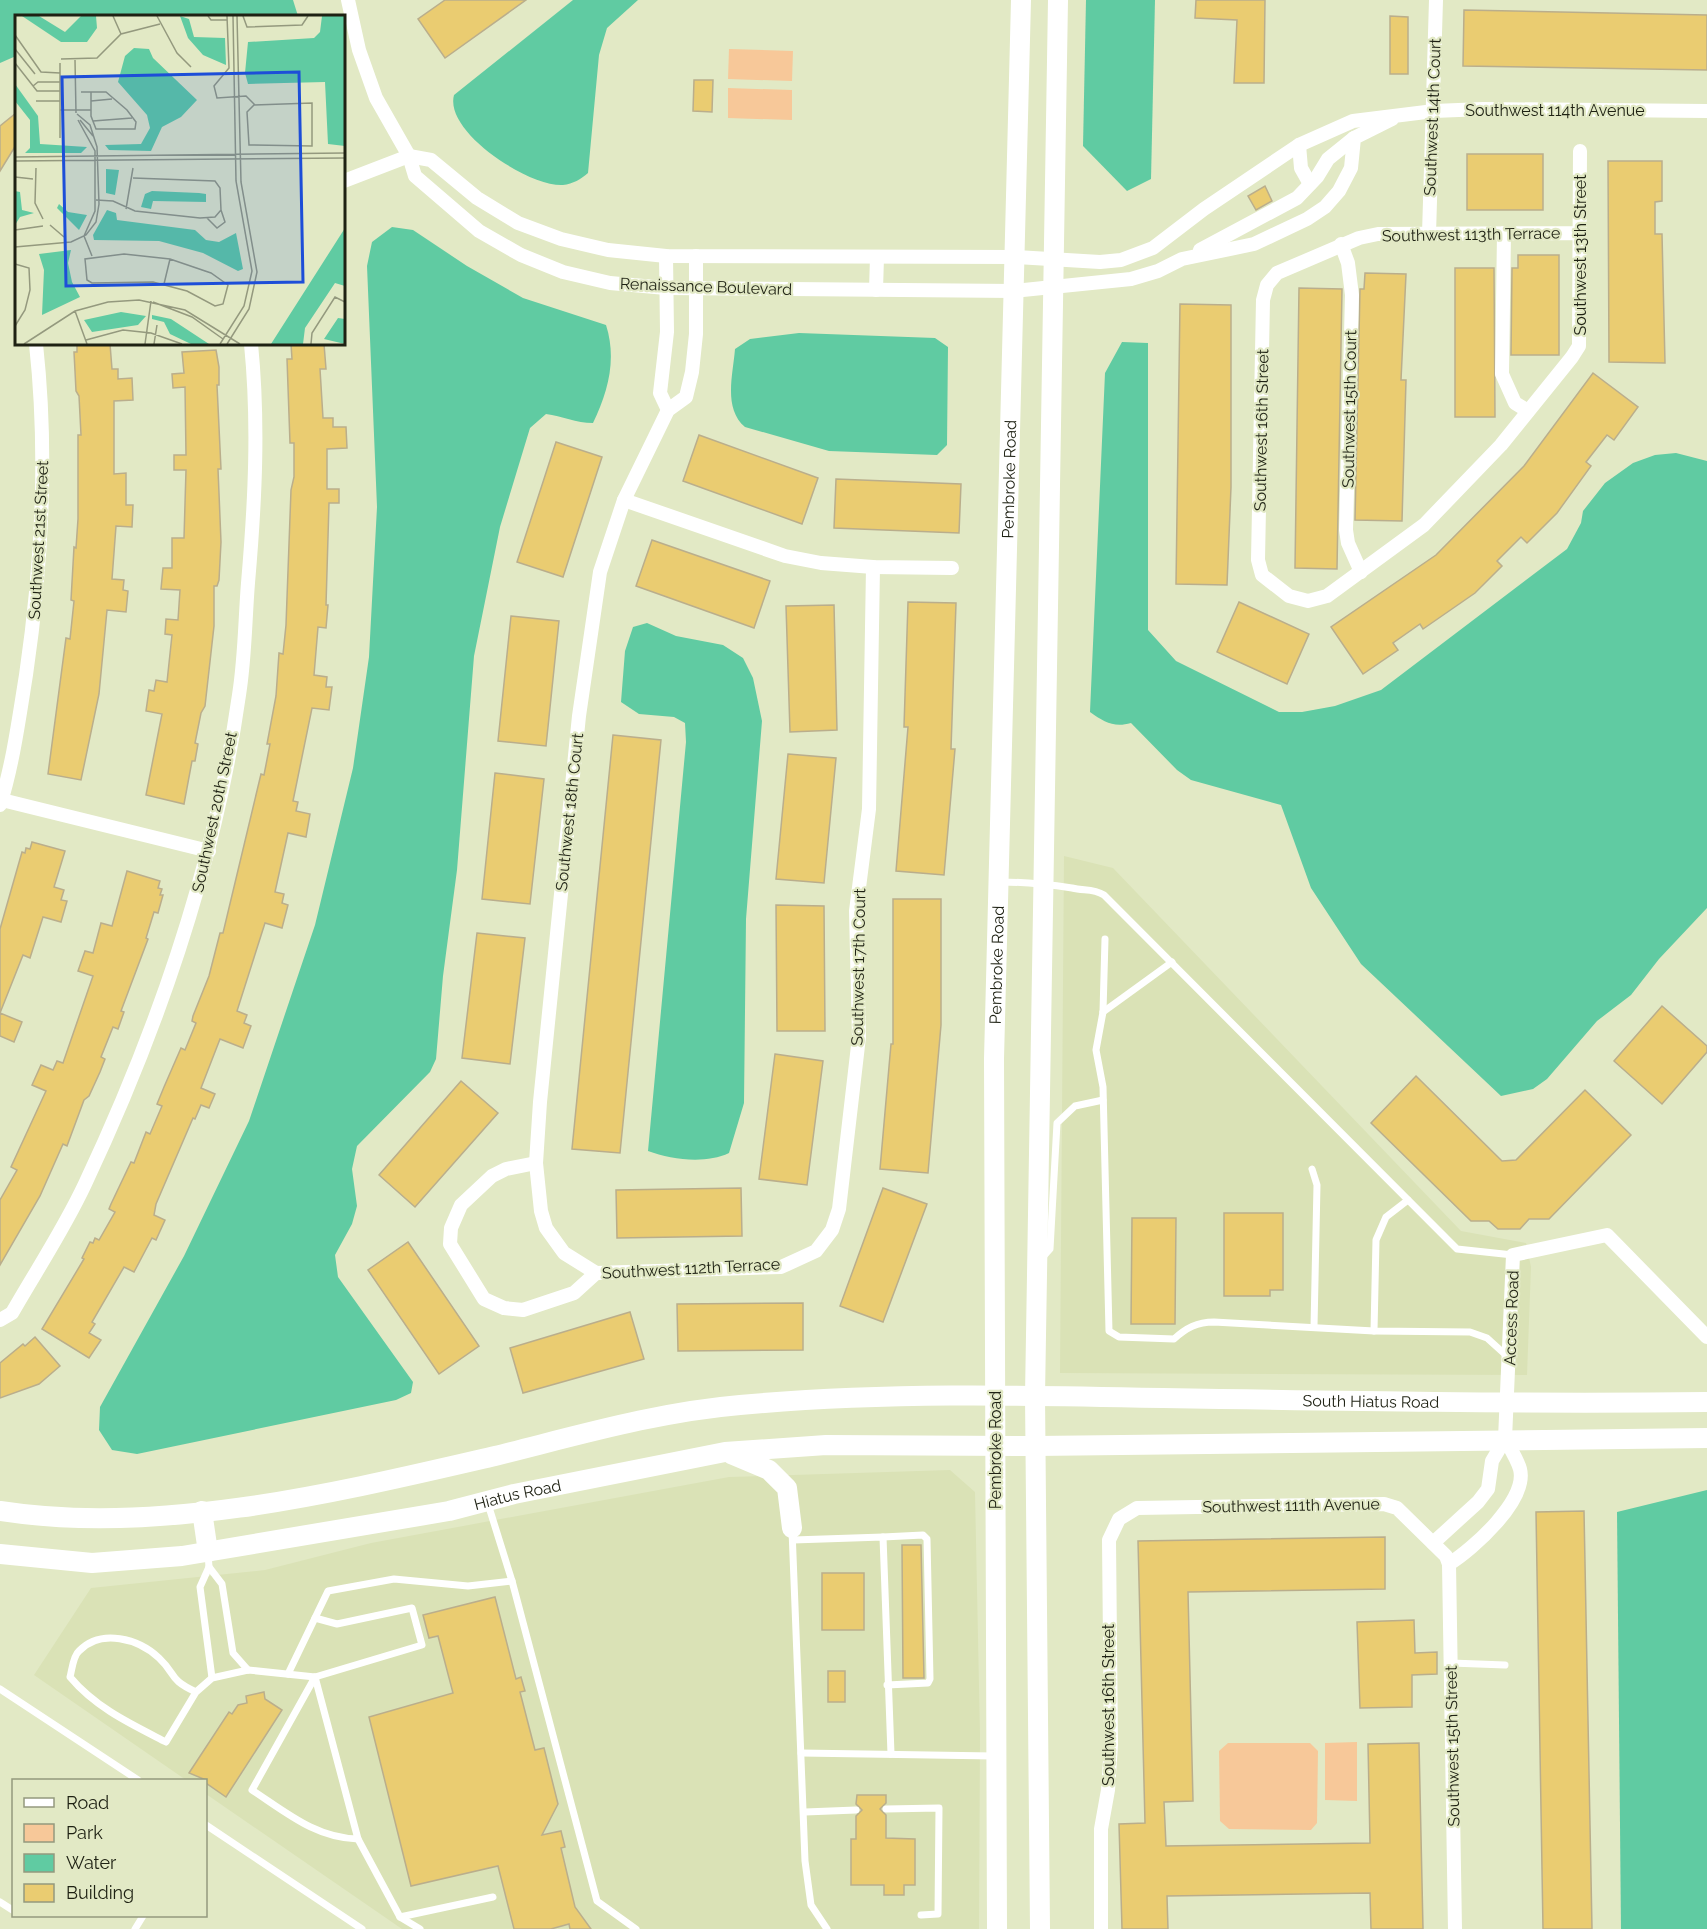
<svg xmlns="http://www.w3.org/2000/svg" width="1707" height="1929" viewBox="0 0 1707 1929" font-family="Raleway,sans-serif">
  <rect width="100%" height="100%" fill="#e2e9c5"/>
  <g fill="#dae2b6">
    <path d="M1064 856 1113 868 1461 1231 1526 1243 1531 1267 1527 1375 1060 1373Z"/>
    <path d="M950 1470 975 1492 980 1735 979 1929H402L206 1794V1780H186L34 1675 91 1588 265 1570 371 1543 729 1477Z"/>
  </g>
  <g fill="#f7c899">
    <path d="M729 49 793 51 792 81 728 79Z"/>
    <path d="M728 88 792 90V120L728 118Z"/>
    <path d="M1357 1742V1801L1325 1800V1743Z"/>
    <path d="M1228 1743H1310L1318 1751 1317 1823 1311 1830 1229 1829 1220 1821 1219 1751Z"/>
  </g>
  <g fill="#60cba2">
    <path d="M0 0H293L298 16H16V56L0 63Z"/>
    <path d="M573 0H638L607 28 599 55 588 173C581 179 573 184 563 185 529 187 444 132 454 95Z"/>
    <path d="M1086 0H1155L1151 179 1127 191 1083 146Z"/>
    <path d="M392 227 413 230 467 266 523 298 606 325C617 359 608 392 593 423 576 423 562 416 546 414L530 428 500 527 474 656 457 870 443 976 436 1059 430 1072 357 1146 352 1169 357 1206 352 1224 335 1255 338 1277 413 1382 411 1393 396 1400 137 1454 112 1450 99 1430 100 1407 184 1256 249 1121 315 925 353 768 369 657 377 507 367 266 372 242Z"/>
    <path d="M799 333 935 338 948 347 947 445 937 455 829 451 745 427C723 408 733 375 735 349L750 339Z"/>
    <path d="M1122 342 1148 343V630L1176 661 1279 712H1302L1335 706 1381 690 1567 549 1581 523 1583 511 1605 483 1633 463 1655 455 1676 453 1707 461V908L1659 959 1631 995 1597 1021 1547 1079 1533 1089 1501 1096 1361 964 1311 888 1281 805 1191 780 1177 770 1131 723C1114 728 1104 722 1090 712L1105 373Z"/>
    <path d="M647 623 676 636 723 645 743 658 753 678 762 721 746 919 744 1103 729 1153C706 1164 672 1160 648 1151L686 742 685 723 674 717 639 714 621 702 625 651 633 627Z"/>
    <path d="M1707 1490V1929H1621L1617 1512Z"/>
  </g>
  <g fill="#eacc71" stroke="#baae8c" stroke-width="1.5">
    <path d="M445 0H526L445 58 418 19Z"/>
    <path d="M1196 0H1265L1264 83H1234L1237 20 1195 18Z"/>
    <path d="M1464 10 1707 15V70L1463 66Z"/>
    <path d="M1390 16 1408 17V74H1390Z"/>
    <path d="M694 80H713L712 112 693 111Z"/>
    <path d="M16 113V145L0 171V126Z"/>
    <rect x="1467" y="154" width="76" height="56"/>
    <path d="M1608 161H1662V201L1655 202V234H1662L1665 363 1609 362Z"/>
    <path d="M1265 186 1272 201 1256 210 1248 196Z"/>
    <path d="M1518 255H1559V355H1511L1512 268H1518Z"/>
    <path d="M1455 268H1494L1495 417H1455Z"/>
    <path d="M1365 273 1406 274 1401 380H1406L1402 521 1355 520 1360 289H1364Z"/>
    <path d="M1299 288 1342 289 1337 569 1295 568Z"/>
    <path d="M1180 304 1231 305V487L1227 585 1176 584Z"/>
    <path d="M77 344H110L112 369H118V379L132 378 133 400 114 401V474L126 473V505H133L132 527 116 526 112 579 124 580 123 590 128 591 126 612 107 610 99 694 81 780 48 774 66 638 70 639 74 601 71 600 74 547 76 548 78 519V435H81L79 396 76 391 75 371 74 352H77Z"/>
    <path d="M291 344H324L326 369H320L323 418H333V427H346L347 448 327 449V489H339V503H329L326 605H328L326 628 318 627 314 675 327 677 326 687H332L329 710 312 708 293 801 298 802 296 811 310 814 306 837 288 833 275 892 284 894 282 903 288 905 282 928 265 923 237 1011 247 1015 244 1023 251 1026 243 1048 220 1039 201 1088 215 1094 209 1108 201 1105 195 1119 193 1118 156 1204 154 1215 165 1220 156 1240 152 1238 134 1272 124 1267 92 1322 95 1324 89 1333 101 1340 89 1358 42 1329 84 1259 82 1258 90 1242 93 1243 95 1238 99 1240 115 1212 109 1209 111 1204 131 1162 134 1163 146 1132 150 1134 162 1106 157 1104 164 1087 181 1048 185 1050 196 1023 192 1021 193 1016 209 976 220 933H223L261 774 264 775 270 744H267L276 696 279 653 283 654 286 625 291 490 294 477V443H290L287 359H292Z"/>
    <path d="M216 350 219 367V385H217L221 469H218L221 542 219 580 217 586H214V626L205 706 201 713 195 743 198 744 195 761H192L184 804 146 795 162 714 146 711 149 690 154 691 156 680 167 682 172 635 165 634 166 619 178 620 180 590 161 589 163 568H172V538H184L186 470H174V455H186L185 387 173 388 172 374 184 373 182 352Z"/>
    <path d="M1593 373 1638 407 1614 440 1607 435 1586 462 1591 466 1557 513 1527 543 1521 537 1497 561 1502 566 1475 593 1423 629 1420 624 1393 643 1398 650 1363 674 1331 627 1436 555 1524 466Z"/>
    <path d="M699 435 818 478 802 524 683 481Z"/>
    <path d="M556 442 602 457 563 577 517 562Z"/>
    <path d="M836 479 961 484 959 533 834 528Z"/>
    <path d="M652 540 770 581 754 628 636 586Z"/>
    <path d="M908 602 956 603 951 749H955L944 875 896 871 908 727H904Z"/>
    <path d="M1239 602 1309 634 1287 684 1217 652Z"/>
    <path d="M834 605 837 730 790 732 786 606Z"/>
    <path d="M511 616 559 621 546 746 498 741Z"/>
    <path d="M613 735 661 740 620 1153 572 1149Z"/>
    <path d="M788 754 836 758 824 883 776 879Z"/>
    <path d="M495 773 544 779 530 904 482 899Z"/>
    <path d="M32 842 65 851 54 887 64 890 61 900 67 901 61 922 43 917 30 958 23 955 0 1013V929L22 852 25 853 26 848 30 849Z"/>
    <path d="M127 871 160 881 158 888 162 889 160 895H163L158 913 154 912 146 938 148 939 121 1011 124 1012 118 1029 113 1027 101 1057 105 1059 100 1072 89 1096 84 1100 67 1146 63 1144 40 1196 0 1265V1200L17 1170 11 1167 46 1091 32 1085 41 1065 53 1070 57 1061 63 1063 93 976 78 971 85 951 93 953 101 923 112 926Z"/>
    <path d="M893 899H941V1025L928 1173 880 1169 891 1044H893Z"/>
    <path d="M776 905 824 906 825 1031H777Z"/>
    <path d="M477 933 525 938 510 1064 462 1058Z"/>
    <path d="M1662 1006 1707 1046V1052L1662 1104 1614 1061Z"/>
    <path d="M0 1013 22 1022 14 1042 0 1036Z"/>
    <path d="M775 1054 823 1061 807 1185 759 1179Z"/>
    <path d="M1416 1076 1502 1161 1516 1160 1585 1090 1631 1135 1549 1219H1529L1520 1229H1498L1489 1221H1471L1371 1123Z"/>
    <path d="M461 1081 498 1113 415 1207 379 1175Z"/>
    <path d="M741 1188 742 1236 617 1238 616 1190Z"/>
    <path d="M883 1188 927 1204 883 1322 840 1306Z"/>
    <path d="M1224 1213H1283V1290H1270V1296H1224Z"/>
    <path d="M1132 1218H1176L1175 1324H1131Z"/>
    <path d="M408 1242 479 1346 439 1374 368 1270Z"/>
    <path d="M803 1303V1350L678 1351 677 1304Z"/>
    <path d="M630 1312 644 1359 523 1393 510 1348Z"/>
    <path d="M35 1337 60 1366 39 1384 0 1398V1363L23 1344 25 1346Z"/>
    <path d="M1584 1511 1592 1929H1543L1536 1512Z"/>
    <path d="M1385 1537V1589L1188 1592 1193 1801 1164 1802 1166 1846 1370 1843 1368 1744 1419 1743 1423 1929H1371L1370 1893 1167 1896 1168 1929H1122L1119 1824 1145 1823 1138 1541Z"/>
    <path d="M902 1545H921L924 1678H903Z"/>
    <rect x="822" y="1573" width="42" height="57"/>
    <path d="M495 1597 516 1679 521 1677 525 1691 520 1692 535 1750 544 1748 558 1804 542 1835 561 1831 565 1847 561 1848 575 1907 591 1929H570L569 1924 551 1929H514L498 1866 411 1886 369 1717 453 1693 438 1636 429 1638 423 1615Z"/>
    <path d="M1414 1620 1415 1653 1437 1652V1674L1412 1675V1707L1360 1708 1357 1622Z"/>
    <rect x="828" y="1671" width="17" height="31"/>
    <path d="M264 1692 265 1699 282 1710 226 1797 206 1783V1780L189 1773 229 1712 232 1714 238 1705 247 1703 246 1696Z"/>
    <path d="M857 1795H886V1803L880 1809 886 1815V1838L915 1839V1885H904V1895H884V1885H851V1839H856V1816L862 1810 856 1804Z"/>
  </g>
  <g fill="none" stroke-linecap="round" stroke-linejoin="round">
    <g stroke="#fff" stroke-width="7">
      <path d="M1001 882C1028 882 1045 884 1072 888 1084 891 1093 888 1104 895L1457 1249 1513 1255"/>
      <path d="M1105 939 1103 1012 1096 1050 1103 1087 1109 1331 1119 1337 1174 1339C1186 1328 1197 1322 1214 1322L1374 1331 1470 1332 1487 1338 1508 1357"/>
      <path d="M1103 1012 1172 962"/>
      <path d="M1312 1169 1317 1185 1314 1327"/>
      <path d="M1042 1258 1050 1249 1057 1123 1075 1106 1103 1100"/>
      <path d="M1374 1331 1376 1240 1386 1217 1408 1200"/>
      <path d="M488 1504 512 1581 597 1901 636 1929"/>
      <path d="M792 1530 805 1861 811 1905 827 1929"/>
      <path d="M883 1537 923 1535 927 1539 930 1679 928 1683 887 1685"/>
      <path d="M793 1540 883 1537 891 1754"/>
      <path d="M208 1554 209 1567 200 1587 212 1678"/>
      <path d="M209 1567 222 1584 233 1653 248 1670"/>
      <path d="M1451 1663 1505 1665"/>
      <path d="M288 1674 328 1591 394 1579 468 1586 512 1581"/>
      <path d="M315 1677 358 1839C316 1838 287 1813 252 1790Z"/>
      <path d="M0 1689 138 1780"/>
      <path d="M196 1692C168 1679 177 1675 159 1658 139 1639 101 1628 79 1651 73 1656 72 1670 70 1677 96 1708 131 1724 166 1742L196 1692 212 1678 248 1670 315 1677 422 1645 412 1608 337 1624 315 1618"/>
      <path d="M801 1753 994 1756"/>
      <path d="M886 1809 939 1808 938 1914 921 1915"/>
      <path d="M805 1812 856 1810"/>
      <path d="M206 1825 362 1929"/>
      <path d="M358 1839 400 1917 493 1897"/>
      <path d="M0 1902 14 1911"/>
      <path d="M400 1917 420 1929"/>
      <path d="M135 1929 143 1916"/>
    </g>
    <g stroke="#fff" stroke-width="14">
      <path d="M348 0 359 50 376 98 409 156 415 176 479 231 521 255 563 272 610 283 666 288 1014 291 1131 279 1158 271 1182 259 1254 244 1307 219 1325 207 1339 191 1351 168 1354 138 1392 119"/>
      <path d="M1299 145 1301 168 1310 184"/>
      <path d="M1580 151 1579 346 1572 357 1501 445 1424 525 1327 596 1308 601 1289 596 1262 575 1258 560 1263 300 1267 285 1277 273 1359 238 1378 234 1580 233"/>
      <path d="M409 156 431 160 477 198 518 223 561 239 608 250 666 256 1016 257 1100 262 1121 260 1153 248 1204 209 1299 145 1353 121 1434 111 1483 109 1707 111"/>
      <path d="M344 181 409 156"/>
      <path d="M1504 233 1502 374 1515 403 1528 411"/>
      <path d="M1429 234 1436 0"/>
      <path d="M1341 244 1348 263 1352 295 1346 530 1348 543 1361 572"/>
      <path d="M1200 250 1297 198 1317 177 1328 159 1354 138"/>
      <path d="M666 256 667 332 660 393 668 410"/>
      <path d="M696 256V334L692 372 686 397 668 410 624 500 600 572 579 716 540 1102 536 1163 541 1211 546 1228 564 1253 596 1273 781 1267 816 1251 832 1230 839 1209 859 1037 856 911 869 809 873 567"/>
      <path d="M876 290 877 257"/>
      <path d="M624 500 785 556 821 563 873 567 952 568"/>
      <path d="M2 800 209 851"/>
      <path d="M0 805C13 764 19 718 26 675 42 566 48 454 36 344"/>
      <path d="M536 1163 506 1169 492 1176 461 1205 451 1228 450 1244 484 1299 504 1308 523 1310 574 1293 596 1273"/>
      <path d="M0 1320 12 1313C36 1271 64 1229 85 1184 158 1029 215 865 239 695 245 658 245 620 248 583 255 502 259 424 251 344"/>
      <path d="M1433 1543 1478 1502 1488 1489 1492 1461 1505 1439 1513 1255 1607 1235 1707 1337"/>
      <path d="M1449 1564C1473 1549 1528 1500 1520 1469 1517 1459 1510 1448 1505 1439"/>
      <path d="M1101 1929V1829L1108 1790 1111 1745 1109 1540 1119 1519 1137 1508 1384 1504 1397 1508 1446 1556 1449 1564 1455 1929"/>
    </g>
    <g stroke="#fff" stroke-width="20">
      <path d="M731 1454 769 1470 787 1488 792 1528"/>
      <path id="s1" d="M0 1511C159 1536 339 1492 495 1456 576 1436 657 1412 740 1405 880 1392 1022 1395 1163 1398 1344 1401 1526 1404 1707 1402"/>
      <path d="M202 1511 208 1552"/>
      <path id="s2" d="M0 1554 92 1563 182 1556 449 1511 514 1494 725 1452 826 1445 1036 1446 1707 1438"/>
      <path id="s3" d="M997 1929 994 1059 1021 0"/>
      <path d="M1040 1929 1035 1396 1058 0"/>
    </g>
  </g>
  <g text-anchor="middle" stroke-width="4.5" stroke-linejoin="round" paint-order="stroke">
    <g font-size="16" fill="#1e2113" stroke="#e2e9c5">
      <text x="1555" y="116">Southwest 114th Avenue</text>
      <text transform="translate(1432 117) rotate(-88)" y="6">Southwest 14th Court</text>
      <text transform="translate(1471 234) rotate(-1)" y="6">Southwest 113th Terrace</text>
      <text transform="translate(1580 255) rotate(-90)" y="6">Southwest 13th Street</text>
      <text transform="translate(706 286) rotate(2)" y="6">Renaissance Boulevard</text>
      <text transform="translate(1349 409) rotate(-89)" y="6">Southwest 15th Court</text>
      <text transform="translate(1261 430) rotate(-89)" y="6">Southwest 16th Street</text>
      <text dy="6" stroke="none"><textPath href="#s3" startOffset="1450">Pembroke Road</textPath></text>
      <text transform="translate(38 540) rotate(-87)" y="6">Southwest 21st Street</text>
      <text transform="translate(214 812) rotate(-78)" y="6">Southwest 20th Street</text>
      <text transform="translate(569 812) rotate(-84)" y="6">Southwest 18th Court</text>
      <text dy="6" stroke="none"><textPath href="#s3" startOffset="964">Pembroke Road</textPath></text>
      <text transform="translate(858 967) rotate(-89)" y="6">Southwest 17th Court</text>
      <text transform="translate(691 1268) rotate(-3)" y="6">Southwest 112th Terrace</text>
      <text transform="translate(1511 1318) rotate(-88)" y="6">Access Road</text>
      <text dy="6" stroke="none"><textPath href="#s1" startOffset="1383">South Hiatus Road</textPath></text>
      <text transform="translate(995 1450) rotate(-90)" y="6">Pembroke Road</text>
      <text dy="6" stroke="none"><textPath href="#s2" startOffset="524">Hiatus Road</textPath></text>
      <text transform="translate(1291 1505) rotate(-1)" y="6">Southwest 111th Avenue</text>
      <text transform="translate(1108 1705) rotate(-90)" y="6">Southwest 16th Street</text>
      <text transform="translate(1452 1746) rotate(-91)" y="6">Southwest 15th Street</text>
    </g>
  </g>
  <g transform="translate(15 15)">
    <rect width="330" height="330" fill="#e2e9c5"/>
    <path d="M7 1H24L50 17 66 1H81L82 13 72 27H46ZM165 1 174 4 179 22 210 23 211 50 188 40 173 23ZM307 1H330V131L313 129 310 67 233 69 230 58 233 27 299 23 305 17ZM119 33 134 34 138 43 182 85 166 102 147 112 136 136 94 135 90 130 126 129 135 113 132 100 103 67 110 41ZM0 69 23 101 25 129 72 132 66 138H10L15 133V105L0 86ZM91 154 104 155 100 180 91 178ZM0 176 5 177 7 195 19 198 5 202 0 210ZM137 176 184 178 191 179V187L138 186 136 194 126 192 130 179ZM44 189 53 197 72 200 64 215 42 193ZM92 195 101 198 102 205 180 215 191 225 204 227 221 218 228 254 223 256 188 238 144 226 79 225 78 220ZM330 213V271L320 268 290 313 288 329H256ZM56 235 53 248 57 267 65 282 27 300 29 255 24 239ZM106 297 131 301 123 310 77 317 69 305ZM137 300 156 304 194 329H176L155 319 149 307 137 304ZM323 303 330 304V329L309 324Z" fill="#60cba2"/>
    <path fill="none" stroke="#94997e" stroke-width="1.5" d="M98 1 106 19M142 1 162 38 176 52M193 1 196 5H212M212 1 214 53 199 71 202 83 231 81 240 90M228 1 232 12 287 10 293 1M0 20 26 57 45 58M0 34 20 59M46 44 82 43 106 19 145 9M60 45 61 98M0 48 22 76H45M18 71 23 67H45M66 77H91L112 95 121 107 120 114H81L76 101V77M21 86H45M76 86 97 84M297 88V131L234 130 232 97 239 90ZM45 95H76M63 105 80 136V196L69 221M65 105 78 121M78 106 117 103M45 123V48M0 142 330 138M0 146 330 143M21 153 20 188 28 204M0 162 18 164M81 185 98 186 120 196 185 203 200 202 206 195 205 173 200 166 118 163M111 194 118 153M192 203 202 213 210 207 206 195M35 210 49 222M0 215 28 211M69 221 77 241M0 232 56 227 71 220 81 207 84 189 82 132 75 110 62 99M109 239 155 244 196 258 213 270 208 289 200 291 172 276 138 267 77 268 72 265 70 244ZM0 249 14 253 15 275 10 295 0 311M149 269 155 244M138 287 177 302 208 324M60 296 72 329M71 325 108 315 136 318 167 329M9 329 60 296 93 287 124 285 170 295 225 329M130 329 136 286M139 329 142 310M205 329 229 291 237 256 221 166 218 1M212 329 234 294 242 257 226 167 222 1M296 329 297 318 320 282 330 287"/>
    <path fill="#1d4ed8" fill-opacity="0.15" stroke="#1d4ed8" stroke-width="3" d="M284 57 288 267 51 271 47 62Z"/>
    <rect width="330" height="330" fill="none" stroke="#1e2113" stroke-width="3"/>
  </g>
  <rect x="12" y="1779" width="195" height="138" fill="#e2e9c5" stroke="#94997e" stroke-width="1.5"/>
  <rect x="24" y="1798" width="30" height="9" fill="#ffffff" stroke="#94997e" stroke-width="1.5"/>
  <text x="66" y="1809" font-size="18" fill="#1e2113">Road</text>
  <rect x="24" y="1824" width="30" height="18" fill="#f7c899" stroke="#94997e" stroke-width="1.5"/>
  <text x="66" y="1839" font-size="18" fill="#1e2113">Park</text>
  <rect x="24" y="1854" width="30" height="18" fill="#60cba2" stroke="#94997e" stroke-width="1.5"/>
  <text x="66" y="1869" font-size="18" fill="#1e2113">Water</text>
  <rect x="24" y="1884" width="30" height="18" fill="#eacc71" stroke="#94997e" stroke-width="1.5"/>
  <text x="66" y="1899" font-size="18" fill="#1e2113">Building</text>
</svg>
